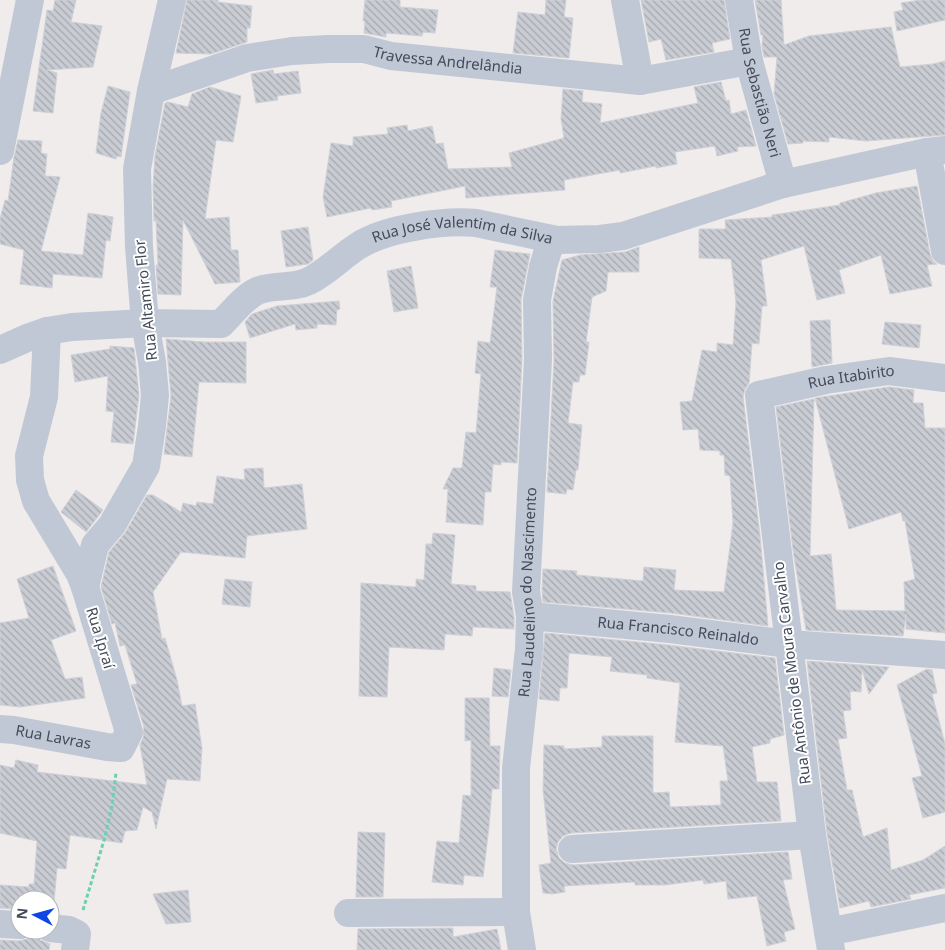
<svg xmlns="http://www.w3.org/2000/svg" width="945" height="950" viewBox="0 0 945 950" font-family="'Noto Sans',sans-serif">
  <defs>
    <pattern id="building-back-hatch" width="6" height="6" patternUnits="userSpaceOnUse" patternTransform="scale(1.25)"><rect width="6" height="6" fill="#caccd4"/><path d="M-1 5l2 2M0 0l6 6M5-1l2 2" fill="none" stroke="#a6a8af"/></pattern>
  </defs>
  <rect width="100%" height="100%" fill="#efeceb"/>
  <g fill="url(#building-back-hatch)" stroke="#cfd0d8">
    <path d="M55 0H76L71 22 102 26 93 67 47 70 57 73 53 113 33 111 47 10 53 11Z"/>
    <path d="M187 0H218V2L252 6 250 28H247V42L211 54 176 53Z"/>
    <path d="M365 0H400V7L438 10 435 33 423 32 422 36 386 33V37L364 33 365 21H363Z"/>
    <path d="M546 0H566L564 17 573 18 569 58 513 53 518 12 545 15Z"/>
    <path d="M641 0H724L730 39 712 43 714 52 666 60 661 39 649 42Z"/>
    <path d="M755 0H781L784 45 809 36 891 27 900 67 933 64 945 61V135L866 141 829 137V142L803 141V143L788 144 774 94 777 57H764L762 46 763 35H761Z"/>
    <path d="M921 0H945V20L897 31 894 12 903 10 901 3Z"/>
    <path d="M273 70 274 74 298 71 301 93 277 96 278 100 256 103 251 74Z"/>
    <path d="M721 82 726 101 729 100 731 114 746 110 756 146 737 147 738 151 717 156 715 146 675 152 677 164 656 168V166L620 173V170L564 180 565 190 466 198 465 186 391 201 392 207 372 210 371 208 327 217 323 197 331 143 353 146V137L388 134 387 128 407 125 408 131 432 126 436 144 443 143 448 169 512 167 509 153 564 138 561 119 563 89 583 91 582 102 602 104 600 123 698 103 694 87Z"/>
    <path d="M108 86 130 92 121 157 117 156 116 159 96 153 101 113Z"/>
    <path d="M210 87 241 96 233 142 216 140 205 219 229 217 231 250H238L240 282 215 284 183 220 181 295 158 294 156 265H158L156 221H154L153 187 155 156 165 103 168 102 188 107 192 94Z"/>
    <path d="M18 140 42 141 41 153 47 154 45 176 60 177 41 251 83 255 88 213 113 217 110 241 106 240 102 278 53 274 52 288 20 284 24 250 0 244V219L5 200 8 201 14 157Z"/>
    <path d="M917 186 930 254 933 261 937 264 927 265 932 286 890 294 881 255 839 270 845 293 817 300 804 246 761 260 767 306H762L759 344 752 343 749 383 745 389 743 397 760 535 768 626 671 613 543 602 542 591 543 569 577 571 576 575 643 581 644 567 676 570 674 590 724 592 733 523 730 476 725 475 724 455H720V451L700 450 698 429 683 430 680 402 692 401 702 350 717 352V343L733 345 736 302 731 259 699 258V229H726L725 220 772 217V215L840 205V203L876 193Z"/>
    <path d="M308 227 313 260 308 264 286 267 281 231Z"/>
    <path d="M639 247V272H608L606 291 592 297 586 342H589L585 375H580L579 382H573L568 423 582 425 578 470H576L573 490 567 489 566 494 547 492 554 360 553 301 562 260 580 255 625 252Z"/>
    <path d="M495 250 530 254 521 300 522 359 517 463 501 462V465L493 464 491 492H485L483 525 446 522 448 489H443L453 468H462L466 432 476 433 481 374 475 373 478 341 490 343 497 287H490Z"/>
    <path d="M411 266 418 308 394 312 387 271Z"/>
    <path d="M339 301 340 309 337 310 336 325 317 324V328L296 330 295 324 250 338 245 322 252 314 277 306Z"/>
    <path d="M830 320 832 363 812 367 810 321Z"/>
    <path d="M885 322 921 325 919 348 882 344Z"/>
    <path d="M166 339 204 342H246V383L199 382 192 457 164 454 171 396Z"/>
    <path d="M110 346 134 348 139 395 133 444 111 442 114 412 106 411 108 376 75 382 71 355 110 349Z"/>
    <path d="M889 387 914 390 913 403H923L925 428H945V633L906 629V614L903 636 806 630 793 550 776 407 814 399 810 556 831 554 836 610 905 611 904 582 915 579 905 521H903L901 512 849 529 815 398Z"/>
    <path d="M263 468 264 488 302 484 307 529 247 536 245 558 181 552 153 592 162 639 165 638 177 680 182 706 195 704 202 748 200 781 167 779 156 829 152 812 143 807 137 830 125 831 122 843 70 835 66 869 57 868 53 913H50V900H20V909L0 908V885L29 887V884H34L37 841 0 833V765L14 768 16 760 38 765 37 772 147 785 140 745 143 738 144 727 131 685 137 684 125 645 120 646 115 623 112 624 101 587 109 552 125 533 147 495H153L181 512 183 503 196 506 197 502 213 504 217 476 245 480 244 469Z"/>
    <path d="M76 490 103 510 86 532 61 512Z"/>
    <path d="M433 533 455 535 451 584 476 586V591L510 592 514 617V629L473 627 472 636 445 634 444 650 389 647 387 697 359 696 361 583 416 587V579L424 580 426 544H432Z"/>
    <path d="M53 566 76 631 51 640 65 679 82 677 85 698 20 707 0 705V623L29 618 17 579Z"/>
    <path d="M225 579 252 582 250 607 222 604Z"/>
    <path d="M545 633 668 645 775 658 784 735 770 739V743L752 747 757 782H777L781 821 571 833 563 836 558 842 556 849 559 858 565 863 573 865 788 852 792 879 783 880 795 929 784 932 786 941 767 946 757 896 728 899 726 881 704 884 703 880 665 885H635V882L564 886 565 892 552 894 543 893 539 865 551 863 543 790 544 745 564 746V749L602 747V736H653V793L669 792 670 807 721 805 720 781H728L723 746 675 742 680 683 647 678V675L610 671 612 657 569 653 567 688H560L559 701 539 699Z"/>
    <path d="M807 661 889 667 869 694 862 669 861 692 850 691 851 710 843 711 847 738 838 739 847 790H852L863 837 887 828 891 870 923 860 945 846V888L909 895 911 899 871 907 869 901 840 908 827 833Z"/>
    <path d="M494 668 511 670 508 697 492 696Z"/>
    <path d="M927 669 932 670 937 693 932 694 945 744V812L923 818 912 778 922 776 897 685Z"/>
    <path d="M465 698H489L490 746H500L499 789H492L489 827 483 877 464 875 463 885 432 882 437 841 459 843 463 795 471 796V740L465 741Z"/>
    <path d="M358 832 385 833 383 897H356Z"/>
    <path d="M188 890 191 922 166 924 153 894Z"/>
    <path d="M453 928V937L497 929 501 950H357L358 929Z"/>
    <path d="M34 930 40 940 50 944 49 950H0V940L19 941 27 939 33 934Z"/>
  </g>
  <g fill="none" stroke-linecap="round" stroke-linejoin="round">
    <path stroke="#6cd0b2" stroke-width="3" stroke-dasharray="4 2.5" stroke-linecap="butt" d="M83 910 105 837 112 806 116 773"/>
    <g stroke="#c1c8d5" stroke-width="28">
      <path d="M625 0 640 81"/>
      <path id="s1" d="M739 0 749 61 783 184"/>
      <path id="s2" d="M151 91 247 58 292 51 328 49H364L391 56 640 81 749 61"/>
      <path d="M0 151 30 0"/>
      <path d="M927 152 945 251"/>
      <path id="s3" d="M0 350 27 338 47 331 72 327 145 323 221 324C232 313 243 298 257 291 273 284 293 289 309 281 327 272 342 256 358 246 386 228 444 220 476 223L557 240 600 239 623 236 783 184 927 152 945 150"/>
      <path d="M85 587 95 545 112 525 146 466 152 426 155 395 152 362 145 323 139 247 137 169 151 91 172 0"/>
      <path id="s4" d="M530 616 670 629 789 644 945 655"/>
      <path id="s5" d="M0 729 14 730 107 747 121 748 129 732 85 587 80 574 36 501 30 480 29 456 44 397 47 331"/>
      <path d="M572 849 812 835"/>
      <path d="M348 913 516 912"/>
      <path d="M0 924 20 925"/>
      <path d="M50 928 69 930 77 934 75 950"/>
      <path d="M828 932 945 908"/>
      <path id="s6" d="M522 950 516 912V768L529 649 530 616 526 592 538 359 537 300 543 267 549 247 557 240"/>
      <path id="s7" d="M831 950 812 835 759 395 826 380 889 371 945 378"/>
    </g>
  </g>
  <g text-anchor="middle" stroke-width="4" stroke-linejoin="round" paint-order="stroke">
    <g font-size="15" fill="#434b5a" stroke="#fff">
      <text dy="5" stroke="none"><textPath href="#s2" startOffset="304">Travessa Andrelândia</textPath></text>
      <text dy="5" stroke="none"><textPath href="#s1" startOffset="95">Rua Sebastião Neri</textPath></text>
      <text dy="5" stroke="none"><textPath href="#s3" startOffset="496">Rua José Valentim da Silva</textPath></text>
      <text transform="translate(146 300) rotate(-96)" y="5">Rua Altamiro Flor</text>
      <text dy="5" stroke="none"><textPath href="#s7" startOffset="654">Rua Itabirito</textPath></text>
      <text dy="5" stroke="none"><textPath href="#s6" startOffset="359">Rua Laudelino do Nascimento</textPath></text>
      <text dy="5" stroke="none"><textPath href="#s4" startOffset="149">Rua Francisco Reinaldo</textPath></text>
      <text transform="translate(100 638) rotate(73)" y="5">Rua Ipraí</text>
      <text transform="translate(792 673) rotate(-97)" y="5">Rua Antônio de Moura Carvalho</text>
      <text dy="5" stroke="none"><textPath href="#s5" startOffset="54">Rua Lavras</textPath></text>
    </g>
  </g>
  <g transform="translate(35 915) rotate(276)"><circle r="24" fill="#ffffff" stroke="#b4b7bd"/>
  <path d="M0-4L9 19L0 12L-9 19Z" fill="#0e44e6"/>
  <text y="-8" font-size="14" font-weight="bold" text-anchor="middle" fill="#434b5a">N</text>
  </g>
</svg>
